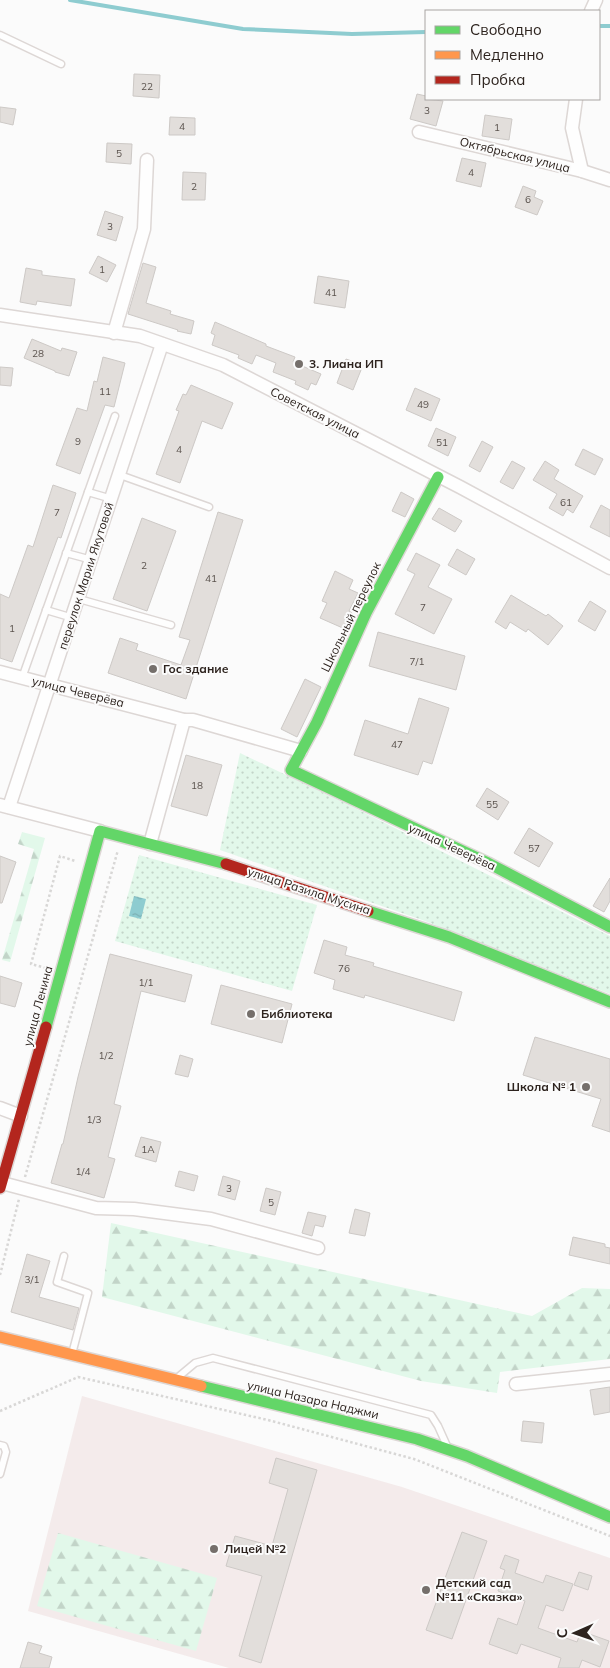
<svg xmlns="http://www.w3.org/2000/svg" width="610" height="1668" viewBox="0 0 610 1668" font-family="Mulish,sans-serif">
  <defs>
    <pattern id="grass-dots" width="8" height="8" patternUnits="userSpaceOnUse" patternTransform="scale(1.25)"><rect width="8" height="8" fill="#e2f8ea"/><path d="M2 2h.1M6 6h.1" fill="none" stroke="#c2d4c8" stroke-width="1.8" stroke-linecap="round"/></pattern>
    <pattern id="forest-firs" width="22" height="20" patternUnits="userSpaceOnUse" patternTransform="scale(1.25)"><rect width="22" height="20" fill="#e2f8ea"/><path d="M5 1l3.5 6h-7zM16 11l3.5 6h-7z" fill="#c2d4c8"/></pattern>
    <pattern id="water-ripples" width="26" height="14" patternUnits="userSpaceOnUse" patternTransform="scale(1.25)"><rect width="26" height="14" fill="#8eccd0"/><path d="M2 4q2-2 4 0t4 0M15 11q2-2 4 0t4 0" fill="none" stroke="#7bafb2"/></pattern>
  </defs>
  <rect width="100%" height="100%" fill="#fbfbfb"/>
  <path fill="#f4ebeb" d="M82 1396 402 1487 610 1558V1668H229L28 1611Z"/>
  <g fill="url(#grass-dots)">
    <path d="M240 753 349 805 610 936V994L425 921 220 850Z"/>
    <path d="M139 855 317 905 292 991 115 941Z"/>
  </g>
  <g fill="url(#forest-firs)">
    <path d="M22 832 45 838 10 962 2 960 34 849 18 844Z"/>
    <path d="M111 1223 532 1316 582 1288 610 1289V1359L500 1372 497 1393 421 1381 102 1297Z"/>
    <path d="M58 1533 217 1578 196 1651 37 1606Z"/>
  </g>
  <path fill="url(#water-ripples)" d="M134 896 146 899 141 919 129 916Z"/>
  <g fill="none" stroke-linecap="round" stroke-linejoin="round">
    <g stroke="#8eccd0" stroke-width="4">
      <path d="M70 0 243 29 352 34 426 32"/>
      <path d="M599 26H610"/>
    </g>
  </g>
  <g fill="#e2dedb" stroke="#cdc9c6">
    <path d="M134 74 160 75 159 98 133 96Z"/>
    <path d="M417 94 426 96V99L443 101 436 126 410 119Z"/>
    <path d="M0 107 16 109 13 125 0 122Z"/>
    <path d="M485 115 512 119 509 140 482 136Z"/>
    <path d="M170 117 195 118V135H169Z"/>
    <path d="M107 143 132 144 131 164 106 162Z"/>
    <path d="M462 158 486 163 481 187 456 181Z"/>
    <path d="M183 172 206 173 205 200H182Z"/>
    <path d="M523 186 536 191 534 197 543 201 537 215 515 207Z"/>
    <path d="M105 211 123 217 116 241 97 235Z"/>
    <path d="M98 256 116 265 107 282 89 273Z"/>
    <path d="M143 263 156 267 146 303 171 311 170 314 194 321 191 334 177 331 178 330 128 314Z"/>
    <path d="M26 268 42 271V275L75 279 71 306 37 301 36 305 20 302Z"/>
    <path d="M318 276 349 281 345 308 314 303Z"/>
    <path d="M215 322 266 344V346L295 357 293 362 321 374 316 385 311 383 308 390 295 384 296 381 273 372 276 363 256 355 252 364 238 358 239 355 212 345 215 335 211 333Z"/>
    <path d="M32 339 61 351 62 348 77 352 69 376 55 372V371L24 358Z"/>
    <path d="M103 357 125 363 114 407 105 405 80 474 56 465 77 408 87 411 94 381 97 382Z"/>
    <path d="M346 359 363 365 353 390 337 383Z"/>
    <path d="M0 367 13 368 11 386 0 385Z"/>
    <path d="M191 385 233 403 222 429 202 421 180 483 156 474 179 411 176 410 183 394 186 395Z"/>
    <path d="M415 388 440 399 431 421 406 410Z"/>
    <path d="M436 428 456 437 448 456 428 446Z"/>
    <path d="M482 441 493 447 480 472 469 466Z"/>
    <path d="M583 449 603 459 595 475 575 465Z"/>
    <path d="M512 461 525 468 513 489 500 482Z"/>
    <path d="M545 461 559 470 554 479 583 496 573 513 567 509 563 516 549 508 557 494 533 480Z"/>
    <path d="M53 485 76 493 61 538 58 537 12 662 0 658V594L9 598 28 545 33 547Z"/>
    <path d="M401 492 414 499 405 517 392 511Z"/>
    <path d="M601 505 610 510V537L590 527Z"/>
    <path d="M439 508 462 521 455 532 432 519Z"/>
    <path d="M218 512 243 520 186 699 108 673 120 638 138 644 136 650 181 665 190 640 179 637Z"/>
    <path d="M142 518 176 531 147 611 113 599Z"/>
    <path d="M457 549 475 559 466 575 448 565Z"/>
    <path d="M416 553 440 565 428 587 452 599 434 634 395 614 415 574 407 570Z"/>
    <path d="M335 571 353 580 349 589 358 593 349 611 352 613 345 629 320 618 327 603 322 601Z"/>
    <path d="M511 595 546 616 548 614 563 626 548 645 528 629 526 632 510 622 506 629 495 622Z"/>
    <path d="M590 601 606 611 595 631 578 621Z"/>
    <path d="M378 632 465 656 456 690 369 666Z"/>
    <path d="M305 679 321 687 297 737 281 729Z"/>
    <path d="M419 698 449 708 432 764 423 761 418 775 354 755 365 720 408 734Z"/>
    <path d="M186 755 222 765 207 816 171 806Z"/>
    <path d="M487 788 509 802 498 820 476 806Z"/>
    <path d="M529 828 553 843 539 867 514 853Z"/>
    <path d="M0 856 16 862 2 903H0Z"/>
    <path d="M610 878V901L604 912 593 906Z"/>
    <path d="M324 940 347 947 345 955 374 963 373 966 462 992 454 1021 365 995 364 998 333 989 335 980 314 973Z"/>
    <path d="M110 954 192 975 185 1002 141 991 114 1104 121 1106 108 1157 115 1159 104 1198 51 1183 62 1144H63L78 1077Z"/>
    <path d="M0 976 22 983 15 1007 0 1003Z"/>
    <path d="M221 985 292 1004 282 1043 211 1024Z"/>
    <path d="M535 1037 610 1059V1132L592 1126 601 1099 523 1075Z"/>
    <path d="M180 1055 193 1059 188 1077 175 1074Z"/>
    <path d="M141 1137 161 1142 156 1162 135 1156Z"/>
    <path d="M179 1171 198 1176 194 1191 175 1186Z"/>
    <path d="M223 1176 240 1181 235 1200 218 1195Z"/>
    <path d="M266 1188 281 1192 275 1215 260 1211Z"/>
    <path d="M355 1209 370 1213 365 1236 349 1233Z"/>
    <path d="M308 1212 326 1216 323 1227 315 1225 312 1236 302 1233Z"/>
    <path d="M573 1237 605 1244V1247L610 1248V1264L569 1255Z"/>
    <path d="M27 1254 50 1261 39 1297 79 1308 73 1330 11 1312Z"/>
    <path d="M610 1387V1412L594 1415 590 1390Z"/>
    <path d="M523 1421 544 1423 542 1443 521 1441Z"/>
    <path d="M276 1458 317 1470 261 1663 239 1656 262 1576 226 1566 235 1536 272 1546 288 1489 269 1483Z"/>
    <path d="M462 1532 487 1541 452 1639 426 1630Z"/>
    <path d="M505 1555 519 1560 515 1573 543 1583 546 1575 573 1584 563 1611 546 1605 538 1628 577 1642 581 1631 609 1641 600 1667 582 1660 579 1668H558L561 1658 521 1644 517 1654 489 1644 498 1618 517 1625 525 1601 498 1591 505 1570 500 1568Z"/>
    <path d="M579 1572 592 1576 588 1590 574 1585Z"/>
    <path d="M28 1642 42 1646 39 1653 52 1657 49 1668H20Z"/>
  </g>
  <g fill="none" stroke-linecap="round" stroke-linejoin="round">
    <defs>
      <g id="lane">
        <path d="M0 35 61 64"/>
        <path d="M120 475 209 507"/>
        <path d="M88 492 112 499"/>
        <path d="M66 553 92 560"/>
        <path d="M79 599 171 625"/>
        <path d="M46 610 73 618"/>
        <path d="M22 678 115 416"/>
        <path d="M64 1256 57 1282 88 1293 72 1354"/>
        <path d="M177 1378 195 1363 213 1358 431 1415 438 1426 447 1446"/>
        <path d="M0 1445 4 1446 6 1452 0 1474"/>
      </g>
      <g id="street">
        <path d="M591 11 596 0"/>
        <path d="M576 99 572 128 582 171"/>
        <path d="M419 132 582 171 610 180"/>
        <path d="M0 315 140 336 223 365 460 487 610 568"/>
        <path d="M114 333 144 229 147 160"/>
        <path d="M0 672 184 720H193L301 751"/>
        <path d="M0 805 100 831"/>
        <path d="M9 807 162 344"/>
        <path d="M150 844 184 720"/>
        <path d="M0 1108 21 1116"/>
        <path d="M2 1183 96 1208 134 1209 211 1219 318 1248"/>
        <path d="M516 1384 610 1374"/>
      </g>
      <g id="fast">
        <path d="M438 477 366 613 317 722 291 770 488 863 610 927"/>
        <path d="M368 911 449 937 610 1002"/>
        <path d="M46 1027 100 831 226 864"/>
        <path d="M201 1386 417 1439 467 1456 610 1517"/>
      </g>
      <path id="slow" d="M0 1337 201 1386"/>
      <g id="jam">
        <path d="M226 864 368 911"/>
        <path d="M0 1188 46 1027"/>
      </g>
    </defs>
    <use href="#lane" stroke="#ddd7d5" stroke-width="9"/>
    <use href="#street" stroke="#ddd7d5" stroke-width="15"/>
    <use href="#fast" stroke="#ddd7d5" stroke-width="14"/>
    <use href="#slow" stroke="#ddd7d5" stroke-width="14"/>
    <use href="#jam" stroke="#ddd7d5" stroke-width="14"/>
    <g stroke="#d8d7d6" stroke-width="2.5" stroke-dasharray="2.5 2.5" stroke-linecap="butt">
      <path d="M46 968 31 964 60 856 75 861"/>
      <path d="M25 1177 118 850"/>
      <path d="M0 1275 19 1199"/>
      <path d="M0 1411 78 1377 268 1420 414 1459 610 1536"/>
    </g>
    <use href="#lane" stroke="#fefefe" stroke-width="6"/>
    <use href="#street" stroke="#fefefe" stroke-width="12"/>
    <use href="#fast" stroke="#63d668" stroke-width="11"/>
    <use href="#slow" stroke="#ff974d" stroke-width="11"/>
    <use href="#jam" stroke="#b3261e" stroke-width="11"/>
  </g>
  <g fill="#756f6b" stroke="#fbfbfb" stroke-width="2">
    <circle cx="299" cy="364" r="5"/>
    <circle cx="153" cy="669" r="5"/>
    <circle cx="251" cy="1014" r="5"/>
    <circle cx="586" cy="1087" r="5"/>
    <circle cx="214" cy="1549" r="5"/>
    <circle cx="426" cy="1590" r="5"/>
  </g>
  <g text-anchor="middle" stroke-width="4" stroke-linejoin="round" paint-order="stroke">
    <g font-size="10" fill="#5a524d">
      <text x="147" y="90">22</text>
      <text x="427" y="114">3</text>
      <text x="182" y="130">4</text>
      <text x="497" y="131">1</text>
      <text x="119" y="157">5</text>
      <text x="471" y="176">4</text>
      <text x="194" y="190">2</text>
      <text x="528" y="203">6</text>
      <text x="110" y="230">3</text>
      <text x="102" y="273">1</text>
      <text x="331" y="296">41</text>
      <text x="38" y="357">28</text>
      <text x="105" y="395">11</text>
      <text x="423" y="408">49</text>
      <text x="78" y="445">9</text>
      <text x="442" y="446">51</text>
      <text x="179" y="453">4</text>
      <text x="566" y="506">61</text>
      <text x="57" y="516">7</text>
      <text x="144" y="569">2</text>
      <text x="211" y="582">41</text>
      <text x="423" y="611">7</text>
      <text x="12" y="632">1</text>
      <text x="417" y="665">7/1</text>
      <text x="397" y="748">47</text>
      <text x="197" y="789">18</text>
      <text x="492" y="808">55</text>
      <text x="534" y="852">57</text>
      <text x="344" y="972">76</text>
      <text x="146" y="986">1/1</text>
      <text x="106" y="1059">1/2</text>
      <text x="94" y="1123">1/3</text>
      <text x="148" y="1153">1А</text>
      <text x="83" y="1175">1/4</text>
      <text x="229" y="1192">3</text>
      <text x="271" y="1206">5</text>
      <text x="32" y="1283">3/1</text>
    </g>
    <g font-size="12" fill="#2d231e" stroke="#fbfbfb">
      <text transform="translate(515 155) rotate(14)" y="4">Октябрьская улица</text>
      <text transform="translate(315 413) rotate(27)" y="4">Советская улица</text>
      <text transform="translate(86 576) rotate(-72)" y="4">переулок Марии Якутовой</text>
      <text transform="translate(351 617) rotate(-64)" y="4">Школьный переулок</text>
      <text transform="translate(78 692) rotate(14)" y="4">улица Чеверёва</text>
      <text transform="translate(452 847) rotate(25)" y="4">улица Чеверёва</text>
      <text transform="translate(309 891) rotate(18)" y="4">улица Разила Мусина</text>
      <text transform="translate(38 1006) rotate(-75)" y="4">улица Ленина</text>
      <text transform="translate(313 1400) rotate(13)" y="4">улица Назара Наджми</text>
    </g>
    <g font-size="12" font-weight="bold" fill="#2d231e" stroke="#fbfbfb" text-anchor="start">
      <text x="309" y="368">3. Лиана ИП</text>
      <text x="163" y="673">Гос здание</text>
      <text x="261" y="1018">Библиотека</text>
      <text x="576" y="1091" text-anchor="end">Школа № 1</text>
      <text x="224" y="1553">Лицей №2</text>
      <text x="436" y="1587">Детский сад<tspan x="436" dy="14">№11 «Сказка»</tspan></text>
    </g>
  </g>
  <rect x="425" y="10" width="175" height="90" fill="#fbfbfb" stroke="#a9a5a3"/>
  <rect x="435" y="26" width="25" height="8" fill="#63d668" stroke="#a9a5a3"/>
  <text x="470" y="35" font-size="15" fill="#2d231e">Свободно</text>
  <rect x="435" y="51" width="25" height="8" fill="#ff974d" stroke="#a9a5a3"/>
  <text x="470" y="60" font-size="15" fill="#2d231e">Медленно</text>
  <rect x="435" y="76" width="25" height="8" fill="#b3261e" stroke="#a9a5a3"/>
  <text x="470" y="85" font-size="15" fill="#2d231e">Пробка</text>
  <g transform="translate(575 1633) rotate(268)" stroke="#fbfbfb" stroke-width="4" paint-order="stroke">
  <path d="M0-4L9 19L0 12L-9 19Z" fill="#2d231e"/>
  <text y="-8" font-size="14" font-weight="bold" text-anchor="middle" fill="#2d231e">С</text>
  </g>
</svg>
